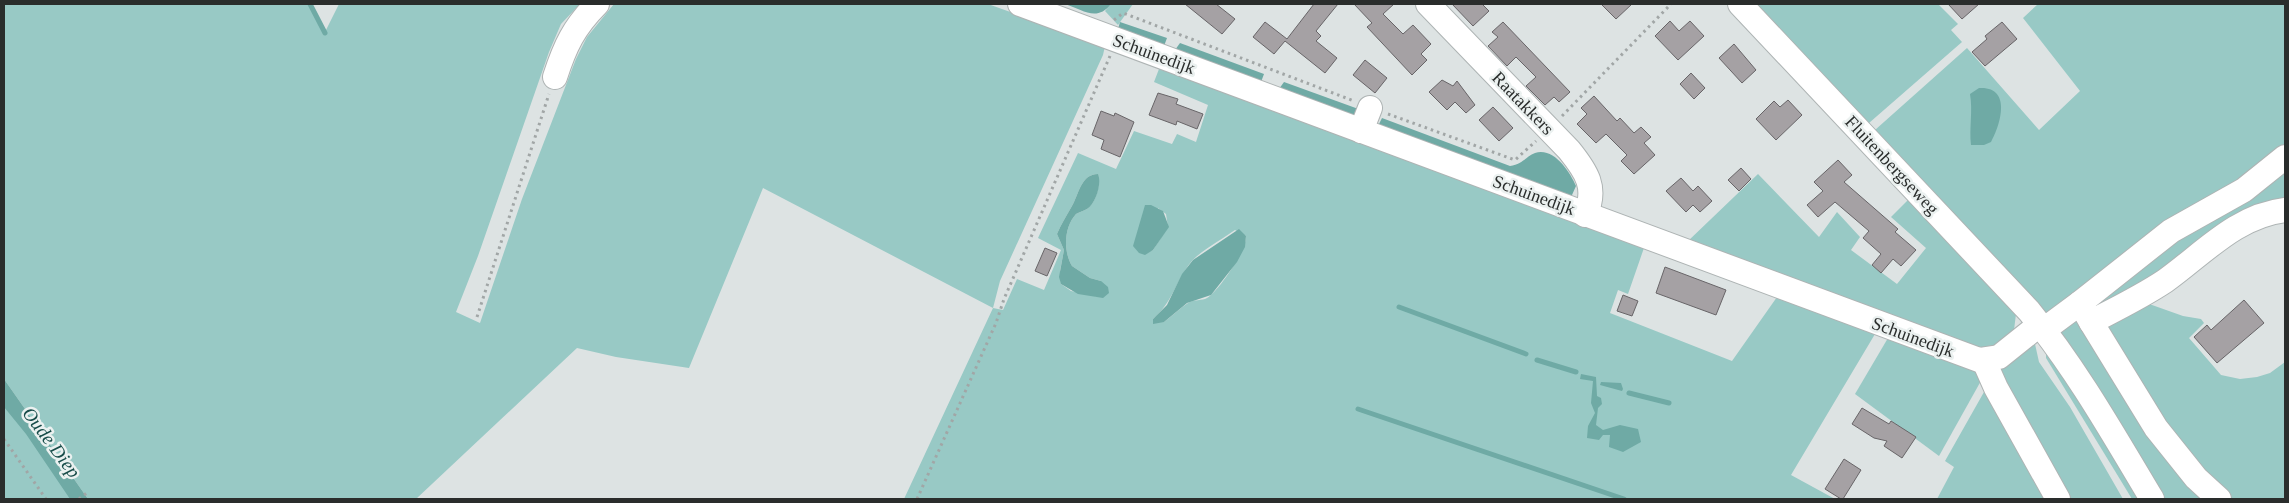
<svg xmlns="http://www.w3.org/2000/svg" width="2289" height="503" viewBox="0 0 2289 503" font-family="Georgia,serif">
  <rect width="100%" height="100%" fill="#dde3e3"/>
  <g fill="#98c9c5" fill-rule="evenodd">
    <path d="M4 4H310L325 32 339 4H580L561 24 549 52 478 256 456 312 480 323 522 199 576 59 587 37 614 4H988L1105 46 1103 55 1000 281 993 308 1003 310 1017 279 1044 290 1061 250 1038 238 1078 153 1116 169 1134 131 1172 144 1177 134 1196 142 1208 105 1154 82 1159 69 1166 64 1645 245 1628 294 1618 290 1610 313 1732 361 1777 297 1875 334 1791 475 1835 499H904L993 308 763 188 689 368 616 357 577 348 416 499H88L4 379ZM1098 174C1101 184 1096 203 1087 209 1084 211 1079 212 1076 214 1064 227 1063 251 1072 266L1090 278 1101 281 1099 297 1071 291 1061 284 1060 271 1064 250 1057 234C1061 224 1067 215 1072 206 1079 194 1081 174 1098 174ZM1158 208 1166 214 1168 227 1153 250 1148 252ZM1235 230 1246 236C1247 249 1219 291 1207 298 1202 301 1194 299 1188 303 1180 308 1172 316 1164 322L1153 319C1172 303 1176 281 1191 262 1199 252 1224 238 1235 230Z"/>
    <path d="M1111 4H1133L1118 25 1105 11Z"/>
    <path d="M1756 4H1938L1958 24 1951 30 1962 42 1869 123Z"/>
    <path d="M2038 4H2285V149L2053 314 2042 313 1875 130 1967 48 2039 130 2080 91 2023 18Z"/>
    <path d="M2285 166V205L2104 311 2095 299 2175 236Z"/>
    <path d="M1758 174 1819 237 1837 212 1860 237 1851 250 1897 284 1926 248 1891 217 1908 200 2016 314 2014 330 1988 351 1687 242Z"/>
    <path d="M2141 304 2152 305 2183 316 2201 319 2204 323 2189 338 2221 375 2240 379 2257 377 2270 373 2285 362V499H2226L2191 467 2103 326Z"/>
    <path d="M2080 319 2212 499H2163L2061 342C2060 323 2065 325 2080 319Z"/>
    <path d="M1888 338 1971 363 1982 379 1939 456 1855 394Z"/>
    <path d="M2035 344 2039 362 2070 407 2123 499H2061L1997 369 2026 345Z"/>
    <path d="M2046 346 2143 499H2132L2046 358Z"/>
    <path d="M1992 390 2054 499H1937L1954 467 1945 461 1984 392Z"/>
    <path d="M4 397 79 499H4Z"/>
  </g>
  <g fill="#6faaa5">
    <path d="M1065 4H1111C1097 22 1083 10 1065 4Z"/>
    <path d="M1120 22 1167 38 1164 46 1118 29Z"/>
    <path d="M1180 43 1264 74 1261 82 1175 50Z"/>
    <path d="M1284 82 1364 111 1361 119 1279 89Z"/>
    <path d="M1979 88C2012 86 2001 124 1991 142L1984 145H1971C1969 128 1973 111 1970 94Z"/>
    <path d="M1382 118 1510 166C1523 164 1525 157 1535 153 1554 147 1570 172 1576 186L1572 195 1568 196 1378 126Z"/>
    <path d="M1098 174C1102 183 1096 203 1087 209 1084 211 1079 212 1076 214 1064 227 1063 251 1072 266L1090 278 1101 281 1108 287 1109 293 1103 298 1078 294 1061 284 1059 277 1064 250 1057 234C1061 224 1067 215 1072 206 1079 194 1081 174 1098 174Z"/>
    <path d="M1145 205H1151L1163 211 1169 227 1153 250 1145 255 1139 253 1133 246Z"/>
    <path d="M1239 229 1246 236 1245 247 1237 262 1211 295 1187 303 1164 322 1153 324V319L1167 305 1182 274 1193 260Z"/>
    <path d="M1581 374 1596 377 1597 396 1601 398 1602 404 1598 408 1596 425 1603 430 1620 425 1638 429 1641 442 1623 452 1609 447 1610 435H1603L1599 440 1587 438 1588 426 1595 413 1591 403 1593 381 1580 379Z"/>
    <path d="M4 379 88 499H70L26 434 4 407Z"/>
    <path d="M1601 382 1621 383 1623 389 1622 391 1600 385Z"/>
  </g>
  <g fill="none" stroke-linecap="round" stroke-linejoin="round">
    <g stroke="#6faaa5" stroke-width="5">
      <path d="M310 4 325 33"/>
      <path d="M1399 307 1526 354"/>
      <path d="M1537 360 1576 372"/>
      <path d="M1629 393 1669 403"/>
      <path d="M1358 409 1624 499"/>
    </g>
  </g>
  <g fill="#a5a1a4" stroke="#686568">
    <path d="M1185 4H1216L1235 19 1222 34Z"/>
    <path d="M1314 4H1338L1316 31 1321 36 1316 41 1337 58 1325 73 1285 41 1274 54 1253 37 1265 22 1287 39Z"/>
    <path d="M1354 4H1394L1383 14 1403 34 1413 25 1431 44 1421 54 1427 60 1412 75 1367 27 1372 23Z"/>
    <path d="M1452 4H1482L1489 11 1473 26Z"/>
    <path d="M1601 4H1632L1616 19Z"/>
    <path d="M1948 4H1979L1962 19Z"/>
    <path d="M1670 21 1679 31 1690 21 1704 36 1678 60 1655 36Z"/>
    <path d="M1503 22 1570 92 1559 102 1554 97 1545 105 1526 86 1536 77 1516 57 1507 66 1488 46 1498 37 1492 32Z"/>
    <path d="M2002 22 2017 39 1985 66 1972 52 1987 39 1985 36Z"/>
    <path d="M1734 44 1756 70 1742 83 1719 58Z"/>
    <path d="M1365 60 1387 78 1375 93 1353 75Z"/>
    <path d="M1691 73 1705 88 1694 99 1680 84Z"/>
    <path d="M1442 80 1453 86 1457 81 1475 105 1466 113 1455 102 1447 110 1429 92Z"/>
    <path d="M1158 93 1178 99 1176 104 1203 114 1197 129 1177 121 1176 125 1149 115Z"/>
    <path d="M1594 96 1617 121 1620 118 1634 133 1641 127 1651 137 1644 143 1655 155 1634 174 1621 161 1627 155 1606 134 1596 143 1577 124 1587 114 1581 108Z"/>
    <path d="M1788 100 1802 115 1776 140 1756 119 1774 101 1780 107Z"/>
    <path d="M1493 107 1513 128 1499 141 1479 120Z"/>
    <path d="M1101 111 1114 116 1115 113 1134 122 1120 157 1101 149 1104 140 1092 135Z"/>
    <path d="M1838 160 1852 175 1844 182 1898 229 1895 232 1916 250 1901 266 1893 259 1881 273 1872 265 1881 254 1863 238 1869 231 1835 202 1818 217 1807 205 1823 191 1814 182Z"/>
    <path d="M1741 168 1751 179 1739 191 1728 180Z"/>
    <path d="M1681 178 1693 191 1698 186 1712 201 1700 212 1693 205 1686 212 1666 191Z"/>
    <path d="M1045 248 1057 253 1047 276 1035 271Z"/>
    <path d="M1665 267 1726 290 1716 315 1656 293Z"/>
    <path d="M1623 295 1638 301 1632 316 1617 311Z"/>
    <path d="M2244 300 2264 323 2217 363 2194 337 2207 325 2211 330Z"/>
    <path d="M1862 408 1889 424 1891 421 1916 437 1902 458 1884 446 1887 441 1874 438 1852 424Z"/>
    <path d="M1844 459 1861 470 1843 499H1841L1825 489Z"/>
  </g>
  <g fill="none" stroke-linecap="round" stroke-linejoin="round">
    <defs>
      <g id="minor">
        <path d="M1020 4 1979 360 1999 357 2034 329 2049 326 2080 303 2091 322C2116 309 2141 297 2165 281 2204 253 2236 216 2285 210"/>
        <path d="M1428 4 1569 150C1586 171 1598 188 1585 215"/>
        <path d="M1740 4 2029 311C2077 370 2113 434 2152 499"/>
        <path d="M555 77C565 46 574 27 597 4"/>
        <path d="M1361 131 1370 108"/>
        <path d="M2080 303 2171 231 2244 190 2285 157"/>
        <path d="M2091 322 2156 428 2196 478 2219 499"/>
        <path d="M1984 361 1996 388 2058 499"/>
      </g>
    </defs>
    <use href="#minor" stroke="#aeb4b4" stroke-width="26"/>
    <g stroke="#a1a6a6" stroke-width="3" stroke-dasharray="2.5 4" stroke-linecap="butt">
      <path d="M1114 20 1123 13 1354 101"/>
      <path d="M1388 114 1515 160 1536 141"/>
      <path d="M1562 116 1671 4"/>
      <path d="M477 317 549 94"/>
      <path d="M4 439 46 499"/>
      <path d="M79 499 88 492"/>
      <path d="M917 499 996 323 1004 299 1110 56"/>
    </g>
    <use href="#minor" stroke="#fff" stroke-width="24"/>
  </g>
  <g text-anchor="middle" stroke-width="5" stroke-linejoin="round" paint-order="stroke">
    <g font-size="18" fill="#2a2d2c" stroke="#ebf1f0">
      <text transform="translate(1154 54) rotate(20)" y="6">Schuinedijk</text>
      <text transform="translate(1523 103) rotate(46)" y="6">Raatakkers</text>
      <text transform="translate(1892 165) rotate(47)" y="6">Fluitenbergseweg</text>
      <text transform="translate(1534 195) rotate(20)" y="6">Schuinedijk</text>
      <text transform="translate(1913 337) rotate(20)" y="6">Schuinedijk</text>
    </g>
    <g font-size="19" font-style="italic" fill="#174c49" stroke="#ebf1f0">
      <text transform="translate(52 442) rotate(53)" y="7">Oude Diep</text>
    </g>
  </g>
  <rect width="2289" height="503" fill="none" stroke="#2a2d2c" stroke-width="10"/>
</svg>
